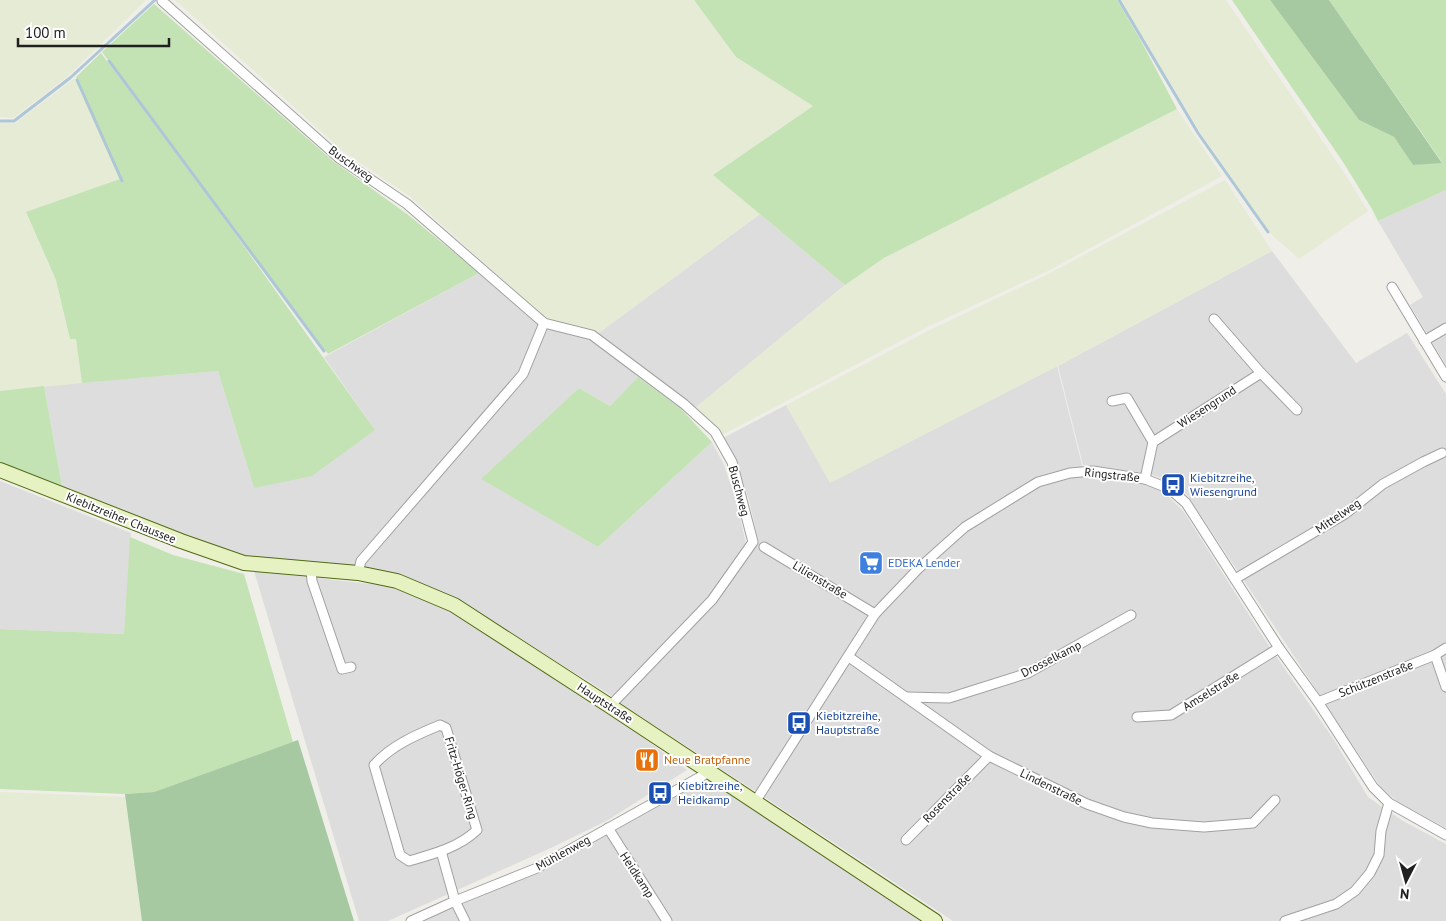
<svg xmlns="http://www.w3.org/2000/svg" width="1446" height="921" viewBox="0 0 1446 921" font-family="'PT Sans',sans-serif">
  <rect width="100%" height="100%" fill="#efeee8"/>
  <g fill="#dedddd">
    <path d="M1446 190V365L1410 305 1423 297 1378 221Z"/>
    <path d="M760 214 845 285 695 408 596 335Z"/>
    <path d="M1272 251 1356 363 1407 333 1446 394V828L1398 802 1380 786 1188 496 1173 483 1147 473 1083 465 1058 366Z"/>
    <path d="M479 273 536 323 581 334 598 342 638 377 610 406 579 388 482 479 598 547 712 442 724 465 736 500 746 544 709 599 612 696 456 599 399 575 349 565 248 556 180 535 62 486 44 386 218 371 254 488 375 430 324 357Z"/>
    <path d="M1057 366 1085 477 1143 483 1166 494 1184 512 1263 637 1334 740 1368 797 1403 821 1446 844V921H953L619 702 716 603 758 540 749 500 735 461 723 438 786 405 831 482Z"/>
    <path d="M0 481 131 533 124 634 0 629Z"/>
    <path d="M254 571 389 586 465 617 599 705 687 770 608 820 553 847 388 921H359Z"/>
    <path d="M707 780 925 921H421L539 873Z"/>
  </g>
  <g fill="#e6ebd5">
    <path d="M0 0H146L67 77 13 118 0 117Z"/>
    <path d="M175 0H694L736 57 813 106 713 175 760 214 596 335 544 317 411 197 344 152Z"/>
    <path d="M1120 0H1226L1339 165 1368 211 1299 259 1270 233 1200 132Z"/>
    <path d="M75 78 120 179 26 213 56 280 70 339 76 338 82 383 0 391V123H15Z"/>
    <path d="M1177 109 1222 176 1050 270 929 326 722 435 717 428 695 408 845 285 884 258Z"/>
    <path d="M1225 180 1272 251 1058 366 830 483 786 405 930 330 1050 273Z"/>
    <path d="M0 792 126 797 142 921H0Z"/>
  </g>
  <g fill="#c3e3b4">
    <path d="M694 0H1117L1140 39 1177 109 884 258 845 285 713 175 813 106 736 57Z"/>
    <path d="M1232 0H1270L1359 120 1394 137 1413 165 1442 162 1329 0H1446V190L1378 221 1372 209 1343 162Z"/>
    <path d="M154 4 333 161 407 214 479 273 328 354 102 52Z"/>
    <path d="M101 53 223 217 375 430 312 476 254 488 218 371 82 383 76 339H70L56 280 26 212 120 179 122 183 123 182 76 77Z"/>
    <path d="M638 377 681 409 712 442 598 547 481 479 579 388 610 406Z"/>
    <path d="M44 386 62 486 0 462V391Z"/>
    <path d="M130 537 173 555 244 574 293 742 154 792 125 794 0 789V629L124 634Z"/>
  </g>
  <g fill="#a6c9a2">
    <path d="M1270 0H1329L1442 163 1413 165 1394 137 1359 120Z"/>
    <path d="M298 740 354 921H142L125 794 154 792Z"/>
  </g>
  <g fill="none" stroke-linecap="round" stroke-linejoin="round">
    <g stroke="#aec7d7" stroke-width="3">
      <path d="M1119 0 1198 133 1268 232"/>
      <path d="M109 61 324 351"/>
      <path d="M77 80 122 181"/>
      <path d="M0 121H14L70 78 155 0"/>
    </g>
    <defs>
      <g id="street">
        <path d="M162 1 339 158 407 204 544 323 592 335 684 404 715 432 732 462 753 542 712 600 610 706"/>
        <path d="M1392 287 1446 377"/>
        <path d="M1214 319 1261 373"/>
        <path d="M1424 341 1446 328"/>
        <path d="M1112 401 1127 398 1153 442"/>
        <path d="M1145 479 1153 442 1261 373 1297 410"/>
        <path d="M764 547 875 614"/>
        <path d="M311 569 312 581 342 669 351 667"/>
        <path d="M358 573 361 561 523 374 544 323"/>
        <path d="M1235 579 1345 514 1383 484 1423 462 1442 453"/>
        <path d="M1435 655 1446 687"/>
        <path d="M849 657 989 756 1087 804 1124 817 1152 823 1204 827 1253 823 1275 800"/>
        <path d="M907 697 949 698 1028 673 1131 615"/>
        <path d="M1318 702 1435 655 1446 648"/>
        <path d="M1137 717 1171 715 1279 648"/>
        <path d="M440 725 446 728 477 830C458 848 433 854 409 861L400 855 374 765C392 745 416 735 440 725Z"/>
        <path d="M755 802 875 614 918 569 965 527 1038 482 1070 473 1093 471 1145 479 1170 489 1186 503 1279 648 1318 702 1373 787 1389 803 1446 835"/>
        <path d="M608 828 667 921"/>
        <path d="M906 840 989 756"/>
        <path d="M441 851 455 901 465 921"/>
        <path d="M411 921 455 901 537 868 709 772"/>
        <path d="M1285 921 1336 904 1355 891 1370 873 1379 855 1381 831 1389 803"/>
      </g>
      <path id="secondary" d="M0 470 181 541 244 563 358 573 397 581 454 605 610 706 935 921"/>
    </defs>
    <use href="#street" stroke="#a1a1a1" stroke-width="11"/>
    <use href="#secondary" stroke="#526a13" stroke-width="16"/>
    <use href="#street" stroke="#fff" stroke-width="9"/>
    <use href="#secondary" stroke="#e7f2c3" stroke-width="14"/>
  </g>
  <defs>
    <symbol id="bus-square" viewBox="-11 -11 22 22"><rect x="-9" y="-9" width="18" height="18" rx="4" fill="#1a4fb4" stroke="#fff"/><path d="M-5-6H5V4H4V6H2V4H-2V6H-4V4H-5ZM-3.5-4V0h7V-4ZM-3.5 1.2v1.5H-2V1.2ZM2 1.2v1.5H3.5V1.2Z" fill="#fff"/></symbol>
    <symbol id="supermarket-square" viewBox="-11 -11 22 22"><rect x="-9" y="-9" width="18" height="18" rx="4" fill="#3f7fe0" stroke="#fff"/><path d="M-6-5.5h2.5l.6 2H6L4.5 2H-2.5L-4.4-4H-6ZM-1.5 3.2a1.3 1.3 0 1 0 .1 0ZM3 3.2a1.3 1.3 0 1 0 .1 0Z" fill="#fff"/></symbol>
    <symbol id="restaurant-square" viewBox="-11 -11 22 22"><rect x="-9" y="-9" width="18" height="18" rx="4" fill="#e8710a" stroke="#fff"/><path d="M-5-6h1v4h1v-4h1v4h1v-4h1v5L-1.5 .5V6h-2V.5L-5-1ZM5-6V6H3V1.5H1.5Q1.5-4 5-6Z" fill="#fff"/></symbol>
  </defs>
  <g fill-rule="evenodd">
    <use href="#bus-square" x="1159" y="471" width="28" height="28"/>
    <use href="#supermarket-square" x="857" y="549" width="28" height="28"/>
    <use href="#bus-square" x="785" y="709" width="28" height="28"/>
    <use href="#restaurant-square" x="633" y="746" width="28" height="28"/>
    <use href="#bus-square" x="646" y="779" width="28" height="28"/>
  </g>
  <g text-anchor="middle" stroke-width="4" stroke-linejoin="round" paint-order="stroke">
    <g font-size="12" fill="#202020" stroke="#fff">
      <text transform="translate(351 164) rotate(36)" y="4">Buschweg</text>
      <text transform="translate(1207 407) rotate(-33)" y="4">Wiesengrund</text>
      <text transform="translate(1112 475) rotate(6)" y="4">Ringstraße</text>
      <text transform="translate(739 491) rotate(75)" y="4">Buschweg</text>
      <text transform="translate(1338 516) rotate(-34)" y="4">Mittelweg</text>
      <text transform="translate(121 518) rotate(22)" y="4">Kiebitzreiher Chaussee</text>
      <text transform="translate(820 580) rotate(31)" y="4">Lilienstraße</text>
      <text transform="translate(1051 659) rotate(-27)" y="4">Drosselkamp</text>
      <text transform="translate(1376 679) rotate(-22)" y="4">Schützenstraße</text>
      <text transform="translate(1211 691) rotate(-32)" y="4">Amselstraße</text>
      <text transform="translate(605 703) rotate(33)" y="4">Hauptstraße</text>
      <text transform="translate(461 778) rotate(73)" y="4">Fritz-Höger-Ring</text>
      <text transform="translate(1051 787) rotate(26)" y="4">Lindenstraße</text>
      <text transform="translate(947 798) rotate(-46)" y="4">Rosenstraße</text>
      <text transform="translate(563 853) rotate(-29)" y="4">Mühlenweg</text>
      <text transform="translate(637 875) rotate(57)" y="4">Heidkamp</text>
    </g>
    <g font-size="12" fill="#164399" stroke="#fff" text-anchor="start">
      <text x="1190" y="482">Kiebitzreihe,<tspan x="1190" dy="14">Wiesengrund</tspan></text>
      <text x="816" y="720">Kiebitzreihe,<tspan x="816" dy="14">Hauptstraße</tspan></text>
      <text x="678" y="790">Kiebitzreihe,<tspan x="678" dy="14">Heidkamp</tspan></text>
    </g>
    <g font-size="12" fill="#366cbe" stroke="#fff" text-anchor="start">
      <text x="888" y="567">EDEKA Lender</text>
    </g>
    <g font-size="12" fill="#c56008" stroke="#fff" text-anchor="start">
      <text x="664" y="764">Neue Bratpfanne</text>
    </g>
  </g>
  <g transform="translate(1406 881) rotate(186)" stroke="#ffffff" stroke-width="4" paint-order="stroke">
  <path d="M0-4L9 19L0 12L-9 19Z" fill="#202020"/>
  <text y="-8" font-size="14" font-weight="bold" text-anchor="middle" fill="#202020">N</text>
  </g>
  <path d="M18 38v8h151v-8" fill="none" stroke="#202020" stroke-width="2.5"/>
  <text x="25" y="38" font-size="15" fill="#202020" stroke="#ffffff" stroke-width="4" paint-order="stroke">100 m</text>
</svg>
